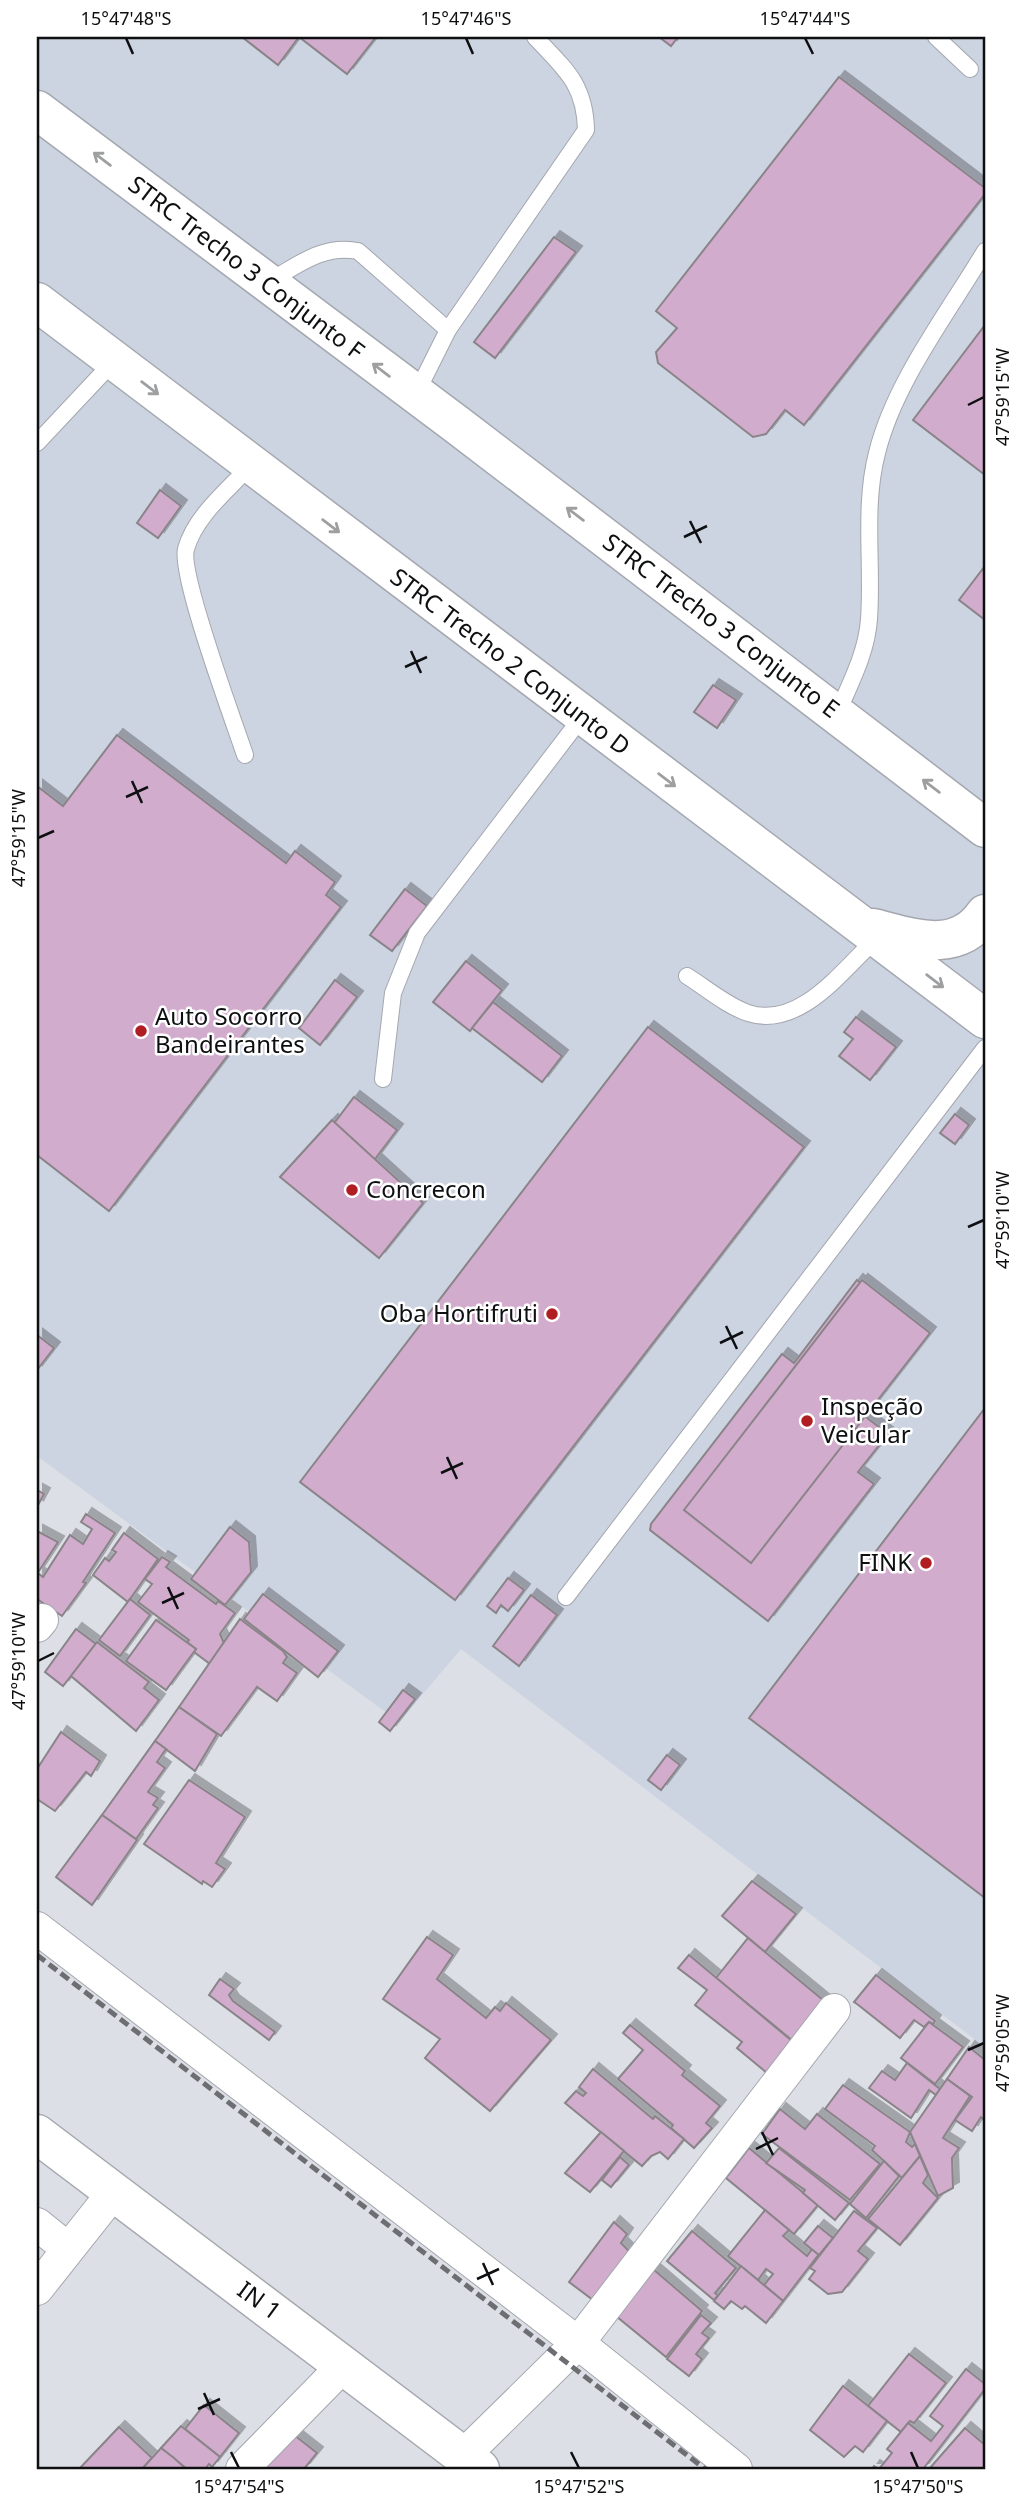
<svg xmlns="http://www.w3.org/2000/svg" width="1022" height="2506" viewBox="0 0 1022 2506" font-family="'Noto Sans',sans-serif">
  <defs>
    <filter id="shadow"><feDropShadow dx="6" dy="-6" stdDeviation="0" flood-color="#0004"/></filter>
  </defs>
  <rect width="100%" height="100%" fill="#dcdfe6"/>
  <path fill="#ccd3e1" d="M37 37H985V2047L461 1649 399 1722 37 1456V1371L52 1351 37 1339Z"/>
  <g fill="#d1accc" stroke="#8a8489" stroke-width="2" filter="url(#shadow)">
    <path d="M242 37H376L347 74 299 37 278 65Z"/>
    <path d="M659 37H678L671 46Z"/>
    <path d="M839 77 985 188V194L804 425 785 410 766 434 753 437 658 363 656 352 677 328 656 311Z"/>
    <path d="M554 237 576 252 495 358 474 342Z"/>
    <path d="M985 325V475L913 420Z"/>
    <path d="M160 490 181 506 158 538 137 523Z"/>
    <path d="M985 566V620L959 600Z"/>
    <path d="M713 685 736 700 717 728 694 712Z"/>
    <path d="M117 735 286 863 295 851 335 882 326 895 341 907 109 1211 37 1155V786L63 806Z"/>
    <path d="M405 889 427 906 392 951 370 935Z"/>
    <path d="M466 961 502 990 470 1031 433 1002Z"/>
    <path d="M335 980 357 997 320 1045 299 1028Z"/>
    <path d="M493 1002 562 1056 542 1082 472 1028Z"/>
    <path d="M856 1017 896 1047 870 1080 839 1056 853 1039 844 1032Z"/>
    <path d="M648 1027 804 1147 455 1600 300 1482Z"/>
    <path d="M354 1097 397 1130 372 1163 329 1130Z"/>
    <path d="M955 1114 969 1125 955 1144 940 1133Z"/>
    <path d="M332 1120 423 1203 379 1258 280 1177Z"/>
    <path d="M857 1280 925 1333 862 1414 888 1434 858 1472 874 1484 768 1621 650 1530 651 1524 782 1354 794 1363Z"/>
    <path d="M862 1280 930 1333 751 1563 684 1510Z"/>
    <path d="M37 1335 54 1348 37 1370Z"/>
    <path d="M985 1408V1898L749 1718Z"/>
    <path d="M37 1490 44 1494 37 1507Z"/>
    <path d="M86 1514 115 1533 83 1582 86 1583 62 1616 37 1599V1577L39 1574 43 1577 70 1535 83 1544 92 1529 81 1522Z"/>
    <path d="M230 1527 249 1542 251 1572 225 1605 191 1579Z"/>
    <path d="M37 1531 58 1542 37 1574Z"/>
    <path d="M124 1533 158 1559 128 1602 93 1575 105 1558 109 1561 116 1552 112 1550Z"/>
    <path d="M162 1557 170 1562 166 1567 216 1604 218 1601 235 1613 220 1634 224 1643 210 1664 194 1652 196 1649 187 1642 189 1640 138 1602 152 1584 145 1579Z"/>
    <path d="M508 1578 524 1590 508 1611 501 1605 496 1613 487 1606Z"/>
    <path d="M263 1594 338 1651 318 1677 244 1619Z"/>
    <path d="M531 1595 557 1615 519 1666 493 1646Z"/>
    <path d="M130 1599 150 1615 120 1656 99 1640Z"/>
    <path d="M240 1619 283 1651 287 1657 283 1663 297 1673 277 1701 257 1687 221 1736 179 1707Z"/>
    <path d="M156 1620 196 1649 166 1690 126 1661Z"/>
    <path d="M76 1629 96 1644 63 1686 45 1672Z"/>
    <path d="M97 1642 149 1682 144 1688 159 1700 136 1731 71 1676Z"/>
    <path d="M403 1690 415 1699 390 1731 379 1722Z"/>
    <path d="M179 1707 217 1734 195 1771 155 1741Z"/>
    <path d="M61 1732 100 1761 91 1776 86 1772 55 1811 37 1799V1769Z"/>
    <path d="M155 1741 166 1749 157 1762 165 1768 148 1792 158 1798 153 1805 158 1808 136 1839 102 1815Z"/>
    <path d="M667 1755 680 1765 661 1790 648 1780Z"/>
    <path d="M189 1780 245 1817 216 1863 225 1869 212 1887 203 1881 202 1884 144 1844Z"/>
    <path d="M102 1815 137 1840 92 1905 56 1877Z"/>
    <path d="M752 1881 796 1914 765 1952 722 1916Z"/>
    <path d="M427 1937 453 1955 437 1979 486 2018 495 2007 500 2011 506 2003 551 2040 490 2111 425 2058 440 2039 383 1999Z"/>
    <path d="M748 1938 823 2000 793 2041 716 1978Z"/>
    <path d="M689 1955 792 2041 767 2073 737 2048 742 2042 695 2005 707 1990 678 1968Z"/>
    <path d="M876 1975 935 2021 933 2024 929 2022 924 2027 914 2020 900 2038 857 2004 854 2002Z"/>
    <path d="M220 1979 234 1989 229 1995 233 2001 275 2032 269 2040 209 1995Z"/>
    <path d="M929 2022 963 2047 935 2084 901 2058Z"/>
    <path d="M630 2025 685 2071 682 2075 720 2106 706 2123 712 2128 694 2148 671 2128 673 2125 618 2079 643 2050 623 2033Z"/>
    <path d="M969 2047 985 2060V2121L981 2117 972 2131 955 2120 972 2097 947 2079Z"/>
    <path d="M907 2063 940 2089 936 2095 929 2090 911 2118 869 2088 882 2071 895 2080Z"/>
    <path d="M593 2069 653 2119 655 2116 684 2139 668 2159 660 2152 651 2156 642 2166 565 2103 576 2091 583 2096 586 2093 579 2087Z"/>
    <path d="M947 2079 970 2096 943 2138 959 2148 952 2158 953 2188 938 2196 910 2132Z"/>
    <path d="M843 2085 910 2132 906 2142 912 2147 915 2144 920 2156 902 2178 872 2150 875 2146 825 2109Z"/>
    <path d="M780 2109 805 2129 817 2114 880 2164 850 2200 762 2134Z"/>
    <path d="M601 2132 624 2151 590 2192 565 2173Z"/>
    <path d="M749 2148 818 2205 794 2234 726 2178Z"/>
    <path d="M779 2148 849 2203 835 2220 803 2193 805 2190 766 2163Z"/>
    <path d="M920 2156 928 2175 923 2183 938 2198 900 2245 868 2219Z"/>
    <path d="M620 2157 629 2165 611 2187 602 2180Z"/>
    <path d="M884 2161 899 2176 866 2218 850 2204Z"/>
    <path d="M765 2210 789 2230 783 2236 807 2256 812 2249 819 2254 783 2301 764 2285 773 2274 766 2269 758 2280 728 2256Z"/>
    <path d="M854 2211 877 2228 858 2251 868 2259 842 2292 828 2294 809 2279 815 2271 810 2268Z"/>
    <path d="M614 2222 627 2234 621 2243 631 2253 593 2300 569 2282Z"/>
    <path d="M818 2226 833 2238 819 2255 804 2243Z"/>
    <path d="M692 2231 736 2268 715 2293 718 2295 714 2300 667 2261Z"/>
    <path d="M741 2266 783 2301 766 2323 745 2306 742 2309 731 2301 724 2309 714 2301Z"/>
    <path d="M653 2269 702 2311 666 2357 616 2316Z"/>
    <path d="M701 2315 711 2323 702 2333 709 2338 696 2354 702 2359 689 2376 667 2359Z"/>
    <path d="M909 2354 946 2383 914 2423 910 2421 901 2432 868 2406Z"/>
    <path d="M966 2369 985 2384V2389L923 2469H872L874 2466 879 2469 892 2453 887 2449 908 2423 931 2441 943 2426 930 2416Z"/>
    <path d="M843 2386 887 2421 863 2452 855 2446 844 2457 810 2430Z"/>
    <path d="M204 2405 239 2433 220 2457 185 2429Z"/>
    <path d="M279 2423 317 2453 304 2469H237Z"/>
    <path d="M181 2426 220 2457 212 2467 209 2464 205 2469H187L161 2448Z"/>
    <path d="M119 2427 152 2458 142 2469H79Z"/>
    <path d="M965 2428 985 2445V2469H929Z"/>
    <path d="M161 2448 174 2458 186 2469H142Z"/>
  </g>
  <g fill="none" stroke-linecap="round" stroke-linejoin="round">
    <defs>
      <g id="service">
        <path d="M936 37 970 69"/>
        <path d="M268 282C298 265 323 244 358 251L448 330"/>
        <path d="M416 394 448 330 586 130C585 84 565 69 535 37"/>
        <path d="M37 443 114 361"/>
        <path d="M837 714C850 684 867 652 869 619 873 564 863 507 877 453 894 383 948 313 985 251"/>
        <path d="M245 755C234 722 179 574 186 549 195 516 228 490 251 465"/>
        <path d="M687 976C706 988 727 1006 748 1013 800 1030 843 969 877 938"/>
        <path d="M383 1079 393 993 417 933 582 717"/>
        <path d="M566 1597 985 1048"/>
      </g>
      <g id="minor">
        <path d="M37 1626 42 1620"/>
        <path d="M37 1928 578 2343 736 2469"/>
        <path d="M37 2224 68 2249"/>
        <path d="M37 2289 113 2193"/>
        <path d="M463 2456 578 2343 834 2010"/>
        <path d="M242 2469 345 2364"/>
      </g>
      <g id="tertiary">
        <path d="M37 110 456 424 985 828"/>
        <path d="M37 302 985 1019"/>
        <path d="M873 928C913 938 957 955 985 914"/>
        <path d="M37 2134 480 2469"/>
      </g>
    </defs>
    <use href="#service" stroke="#a4a7ae" stroke-width="18"/>
    <use href="#minor" stroke="#a4a7ae" stroke-width="34"/>
    <use href="#tertiary" stroke="#a4a7ae" stroke-width="41"/>
    <use href="#service" stroke="#fff" stroke-width="16"/>
    <use href="#minor" stroke="#fff" stroke-width="32"/>
    <use href="#tertiary" stroke="#fff" stroke-width="38"/>
    <path stroke="#6c6e72" stroke-width="5" stroke-dasharray="10 5" stroke-linecap="butt" d="M37 1955 705 2469"/>
  </g>
  <defs><path id="oneway-shaft" d="M-6 0H5M1.5-3L5.5 0L1.5 3" fill="none" stroke-width="1.6" stroke-linecap="round" stroke-linejoin="round" transform="scale(1.75)"/></defs>
  <g stroke="#9e9fa0">
    <use href="#oneway-shaft" transform="translate(102 159) rotate(-143)"/>
    <use href="#oneway-shaft" transform="translate(381 370) rotate(-143)"/>
    <use href="#oneway-shaft" transform="translate(150 388) rotate(37)"/>
    <use href="#oneway-shaft" transform="translate(575 514) rotate(-143)"/>
    <use href="#oneway-shaft" transform="translate(331 526) rotate(37)"/>
    <use href="#oneway-shaft" transform="translate(667 780) rotate(37)"/>
    <use href="#oneway-shaft" transform="translate(931 786) rotate(-143)"/>
    <use href="#oneway-shaft" transform="translate(935 981) rotate(37)"/>
  </g>
  <path fill="none" stroke="#0d0f11" stroke-width="2.5" d="M126 38 133 54M466 38 473 54M805 38 813 54M968 405 984 397M690 521 701 543M684 537 707 526M411 651 421 673M405 667 427 657M132 781 142 803M126 797 148 787M38 838 54 831M968 1227 984 1220M726 1326 737 1349M720 1343 743 1332M447 1457 457 1479M441 1473 463 1463M168 1587 178 1609M162 1603 184 1593M38 1661 54 1653M968 2050 984 2043M762 2132 773 2155M756 2149 778 2138M483 2263 493 2285M477 2279 499 2269M204 2393 214 2415M198 2409 220 2399M231 2452 239 2468M571 2452 579 2468M911 2452 918 2468"/>
  <g fill="#b01e24" stroke="#fff" stroke-width="2.5">
    <circle cx="141" cy="1031" r="7"/>
    <circle cx="352" cy="1190" r="7"/>
    <circle cx="552" cy="1314" r="7"/>
    <circle cx="807" cy="1421" r="7"/>
    <circle cx="926" cy="1563" r="7"/>
  </g>
  <g text-anchor="middle" stroke-width="5" stroke-linejoin="round" paint-order="stroke">
    <g font-size="24" fill="#0d0f11" stroke="#fff">
      <text transform="translate(246 268) rotate(37)" y="8">STRC Trecho 3 Conjunto F</text>
      <text transform="translate(721 626) rotate(37)" y="8">STRC Trecho 3 Conjunto E</text>
      <text transform="translate(510 662) rotate(37)" y="8">STRC Trecho 2 Conjunto D</text>
      <text transform="translate(259 2301) rotate(36)" y="8">IN 1</text>
    </g>
    <g font-size="24" fill="#0d0f11" stroke="#fff" text-anchor="start">
      <text x="155" y="1025">Auto Socorro<tspan x="155" dy="28">Bandeirantes</tspan></text>
      <text x="366" y="1198">Concrecon</text>
      <text x="538" y="1322" text-anchor="end">Oba Hortifruti</text>
      <text x="821" y="1415">Inspeção<tspan x="821" dy="28">Veicular</tspan></text>
      <text x="912" y="1571" text-anchor="end">FINK</text>
    </g>
  </g>
  <rect width="1022" height="2506" fill="none" stroke="#ffffff" stroke-width="77"/>
  <rect x="38" y="38" width="946" height="2430" fill="none" stroke="#0d0f11" stroke-width="2.5"/>
  <g font-size="18" text-anchor="middle" fill="#0d0f11">
    <text x="126" y="25">15°47'48"S</text>
    <text x="466" y="25">15°47'46"S</text>
    <text x="805" y="25">15°47'44"S</text>
    <text transform="translate(1003 397) rotate(-90)" y="6">47°59'15"W</text>
    <text transform="translate(19 838) rotate(-90)" y="6">47°59'15"W</text>
    <text transform="translate(1003 1220) rotate(-90)" y="6">47°59'10"W</text>
    <text transform="translate(19 1661) rotate(-90)" y="6">47°59'10"W</text>
    <text transform="translate(1003 2043) rotate(-90)" y="6">47°59'05"W</text>
    <text x="239" y="2493">15°47'54"S</text>
    <text x="579" y="2493">15°47'52"S</text>
    <text x="918" y="2493">15°47'50"S</text>
  </g>
</svg>
